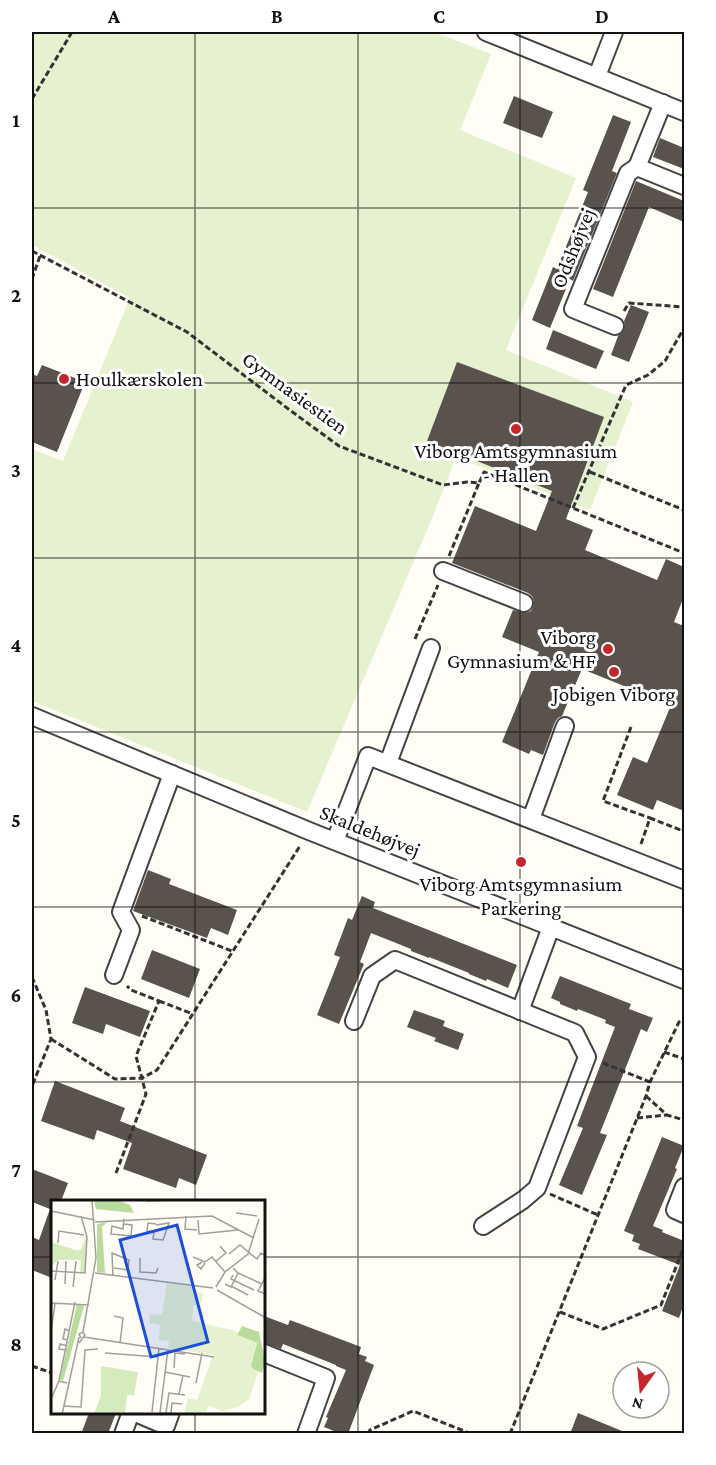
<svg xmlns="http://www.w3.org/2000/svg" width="716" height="1465" viewBox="0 0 716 1465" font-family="'Crimson Pro',serif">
  <rect width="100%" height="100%" fill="#fffdf5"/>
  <path fill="#e6f2cf" d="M32 32H435L491 54 460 130 576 178 506 350 633 402 590 510 456 457 433 516 307 812 32 701V449L63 461 130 298 32 245Z"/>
  <g fill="#5a524d">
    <path d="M514 96 553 112 542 138 503 123Z"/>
    <path d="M613 115 631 122 612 171 617 173 573 281 570 279 550 328 532 320 553 267 557 269 588 192 583 190Z"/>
    <path d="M660 138 684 148V169L653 157Z"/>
    <path d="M636 181 684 201V222L649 207 613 297 593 289Z"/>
    <path d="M631 305 649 312 629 362 611 355 618 336 624 330 625 325 624 321Z"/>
    <path d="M553 330 604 351 596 369 546 349Z"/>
    <path d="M457 362 604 417 566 519 593 530 585 550 657 580 666 559 684 567V596L674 622 684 626V811L657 800 653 810 617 795 633 757 647 763 671 705 582 669 562 716 558 718 555 722 543 755 531 750 529 754 502 742 539 652 502 637 513 610 526 613 531 611 533 607 534 601 532 596 528 593 452 563 475 506 536 531 552 491 427 441Z"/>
    <path d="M42 365 85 382 57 452 32 442V374L37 376Z"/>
    <path d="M148 870 171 879 169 884 237 910 228 935 211 928 207 938 133 911Z"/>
    <path d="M362 896 375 902 373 908 517 965 508 988 487 979 486 981 469 974V973L429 957V958L411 951V949L371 933 360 962 364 964 339 1024 317 1015 340 957 334 955 348 918 352 920Z"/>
    <path d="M152 950 200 969 189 998 141 979Z"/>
    <path d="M560 976 631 1004 629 1009 653 1018 647 1032 641 1029 600 1133 607 1135 582 1195 559 1185 583 1128 577 1126 615 1027 605 1023 606 1020 578 1009 577 1011 560 1004V1002L551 998Z"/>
    <path d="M85 987 150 1011 140 1037 106 1024 103 1034 72 1023Z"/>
    <path d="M414 1010 445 1021 443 1026 464 1034 458 1050 434 1041 436 1038 407 1027Z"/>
    <path d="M55 1081 125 1108 120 1121 207 1155 196 1185 179 1178 176 1188 123 1169 132 1143 97 1130 94 1140 41 1121Z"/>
    <path d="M662 1137 684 1146 675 1168 677 1169 653 1226 663 1230 662 1232 684 1241V1304L679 1318 662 1311 680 1265 638 1249 640 1244 632 1241 634 1235 624 1231Z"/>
    <path d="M32 1169 68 1183 61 1201H52V1278L32 1270V1237L39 1240 50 1209 32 1202Z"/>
    <path d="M264 1316 288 1325 290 1320 361 1347 359 1354 367 1357 365 1361 374 1365 348 1434H341L324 1427 328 1418 326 1417 346 1370 336 1366V1365L283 1344 281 1349 264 1343Z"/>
    <path d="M89 1413H116L108 1434H81Z"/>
    <path d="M578 1413 627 1433V1434H570Z"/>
  </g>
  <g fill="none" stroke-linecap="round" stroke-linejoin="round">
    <defs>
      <g id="minor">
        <path d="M486 32 684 112"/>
        <path d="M597 76 614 32"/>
        <path d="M663 103 637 167 684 186"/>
        <path d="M615 326 573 309 628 173 637 167"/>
        <path d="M443 571 524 603"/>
        <path d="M32 716 309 831 684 980"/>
        <path d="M388 763 431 648"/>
        <path d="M531 819 565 726"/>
        <path d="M335 841 368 756 684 880"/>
        <path d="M114 975 131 930 121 912 172 774"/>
        <path d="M520 1011 551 927"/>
        <path d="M354 1021 372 976 395 960 575 1033 587 1057 537 1188 523 1200 483 1226"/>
        <path d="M684 1187 675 1210 684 1214"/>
        <path d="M264 1353 326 1378 306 1434"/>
        <path d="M133 1412 166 1426 171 1412"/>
        <path d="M123 1434 131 1412"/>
      </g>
    </defs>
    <use href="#minor" stroke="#444" stroke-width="20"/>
    <g stroke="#333" stroke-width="3" stroke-dasharray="6 3" stroke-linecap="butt">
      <path d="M32 99 72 32"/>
      <path d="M32 251 187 332 291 411 339 446 443 485 467 482 479 483 484 472 684 553"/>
      <path d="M32 279 40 256"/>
      <path d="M624 311 629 303 684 307"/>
      <path d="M590 472 684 510"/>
      <path d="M573 508 626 385 648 375 665 361 684 328"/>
      <path d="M449 556 479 483"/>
      <path d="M415 639 438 585"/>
      <path d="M631 727 603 801 650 818"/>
      <path d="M641 844 650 818 683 831 684 826"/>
      <path d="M142 916 232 951"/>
      <path d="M32 977 46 1010 51 1039 32 1086"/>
      <path d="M159 1001 193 1014"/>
      <path d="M51 1039 115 1079 142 1078 157 1070 300 846"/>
      <path d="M664 1052 684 1059"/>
      <path d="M603 1063 650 1082"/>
      <path d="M646 1096 667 1115 684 1120"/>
      <path d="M637 1118 667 1115"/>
      <path d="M116 1173 146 1094 136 1056 159 1001 131 990 127 986"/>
      <path d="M550 1194 598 1215"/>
      <path d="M560 1312 603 1329 661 1305 684 1247"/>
      <path d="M32 1366 52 1373"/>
      <path d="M368 1434 370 1430 413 1411 472 1434"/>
      <path d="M510 1434 646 1096 650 1082 679 1022 684 1021"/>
    </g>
    <use href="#minor" stroke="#fff" stroke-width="16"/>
  </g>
  <path fill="none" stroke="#111" stroke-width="1.5" stroke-opacity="0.55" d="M195 32V1201M358 32V1434M520 32V1434M32 208H684M32 383H684M32 558H684M32 732H684M32 907H684M32 1082H684M32 1257H52M264 1257H684M195 1412V1434"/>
  <g fill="#c4262e" stroke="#fff" stroke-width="2">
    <circle cx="64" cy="379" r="6"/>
    <circle cx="516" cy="429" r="6"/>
    <circle cx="608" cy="649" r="6"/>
    <circle cx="614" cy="672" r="6"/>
    <circle cx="521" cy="862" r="6"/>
  </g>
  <g text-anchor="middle" stroke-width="6" stroke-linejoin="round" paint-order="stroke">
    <g font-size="21" fill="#111" stroke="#fff">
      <text transform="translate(573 248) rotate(-68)" y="7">Odshøjvej</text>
      <text transform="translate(295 393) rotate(36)" y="7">Gymnasiestien</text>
      <text transform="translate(370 831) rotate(22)" y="7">Skaldehøjvej</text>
    </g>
    <g font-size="21" fill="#111" stroke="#fff">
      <text x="76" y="386" text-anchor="start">Houlkærskolen</text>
      <text x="516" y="458">Viborg Amtsgymnasium<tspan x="516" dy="24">- Hallen</tspan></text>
      <text x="596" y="644" text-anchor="end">Viborg<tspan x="596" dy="24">Gymnasium &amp; HF</tspan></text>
      <text x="614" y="701">Jobigen Viborg</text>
      <text x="521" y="891">Viborg Amtsgymnasium<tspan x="521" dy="24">Parkering</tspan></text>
    </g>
  </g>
  <g transform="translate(51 1200)">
    <rect width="214" height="214" fill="#fffdf5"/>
    <path d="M0 32 2 43 25 50H30L35 36V71L29 73 30 60H7L0 66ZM50 166 87 172 83 195H76L74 214H43L50 195Z" fill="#d5ebbd"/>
    <path d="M43 0H66L79 5 83 13 45 9ZM56 22 51 27 54 73 46 72V24ZM26 104 33 106 12 181 9 179ZM191 126 208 132 214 161 211 173 199 168 206 143 186 135Z" fill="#b9dc9c"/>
    <path d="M116 83 145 87 144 92 152 93 151 102 142 106 141 121 185 131 186 135 206 143 199 165 207 173 198 199 187 207 172 211 158 206 154 214H133L137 198 146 200 162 155 117 148 118 141 108 140 109 125 98 123 99 114 111 115Z" fill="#e6f2cf"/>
    <path fill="none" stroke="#a09f9a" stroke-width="1.5" d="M96 1 120 0M0 11 44 20M185 13 206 16M135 16 134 29 146 30M147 20 148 34 187 30M44 22 161 16 203 38M73 24 81 25 80 36 60 34 61 26 72 29 73 19M105 25 118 23 112 40 102 39 103 32 96 31 97 23 105 24M7 43 8 31 33 35M178 54 189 45 206 59 210 53 215 56M142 57 154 62 161 57 174 72M89 58V72L105 73 107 68M165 61 175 53 169 46M151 62 146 65 150 69 154 63M0 71 34 73 36 37 30 16M44 73 162 88M187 73 211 84M182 75 180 79 203 90M62 76 61 53 78 60 77 70 63 68M215 76 207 91 215 94M4 80 7 61M14 84 15 61M174 84 180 87 187 73 182 68M180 86 197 95M22 87 25 61M165 87 174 72 197 54 208 19M166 90 215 118M0 103 38 105M63 116 72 118 69 143M0 131 4 104M32 132 45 58 41 0M33 137 163 157M17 140 12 139 14 129 19 131M28 143 34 135 32 132 28 134 30 138M16 146 9 144 8 149 16 150M117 149 109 213 129 214M54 153 107 157M123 168 124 153 134 154M114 172 139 177M8 181 24 102M145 183 151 153M128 194 132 175M0 199 8 181 16 183M12 206 30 207 34 150 47 149M101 212 108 148M115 213 118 193 134 195M120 213 121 203 131 204M11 215 28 137"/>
    <path fill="#1d4ed8" fill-opacity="0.15" stroke="#1d4ed8" stroke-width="3" d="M126 25 157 142 100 157 69 40Z"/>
    <rect width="214" height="214" fill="none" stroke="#111" stroke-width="3"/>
  </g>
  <rect width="716" height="1465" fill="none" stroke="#ffffff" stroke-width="66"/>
  <g transform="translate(641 1390) rotate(195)"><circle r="28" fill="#ffffff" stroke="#a0a0a0" stroke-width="1.5"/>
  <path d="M0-4.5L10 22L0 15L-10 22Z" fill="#c4262e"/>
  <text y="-9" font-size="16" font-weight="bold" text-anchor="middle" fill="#111111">N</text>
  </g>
  <rect x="33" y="33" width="650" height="1399" fill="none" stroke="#111" stroke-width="2"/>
  <g font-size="20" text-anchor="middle" font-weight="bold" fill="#111">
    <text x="114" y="23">A</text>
    <text x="277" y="23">B</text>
    <text x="439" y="23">C</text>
    <text x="602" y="23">D</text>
    <text x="16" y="127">1</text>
    <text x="16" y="302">2</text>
    <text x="16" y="477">3</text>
    <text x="16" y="652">4</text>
    <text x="16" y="827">5</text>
    <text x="16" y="1002">6</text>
    <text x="16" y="1177">7</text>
    <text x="16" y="1351">8</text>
  </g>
</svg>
